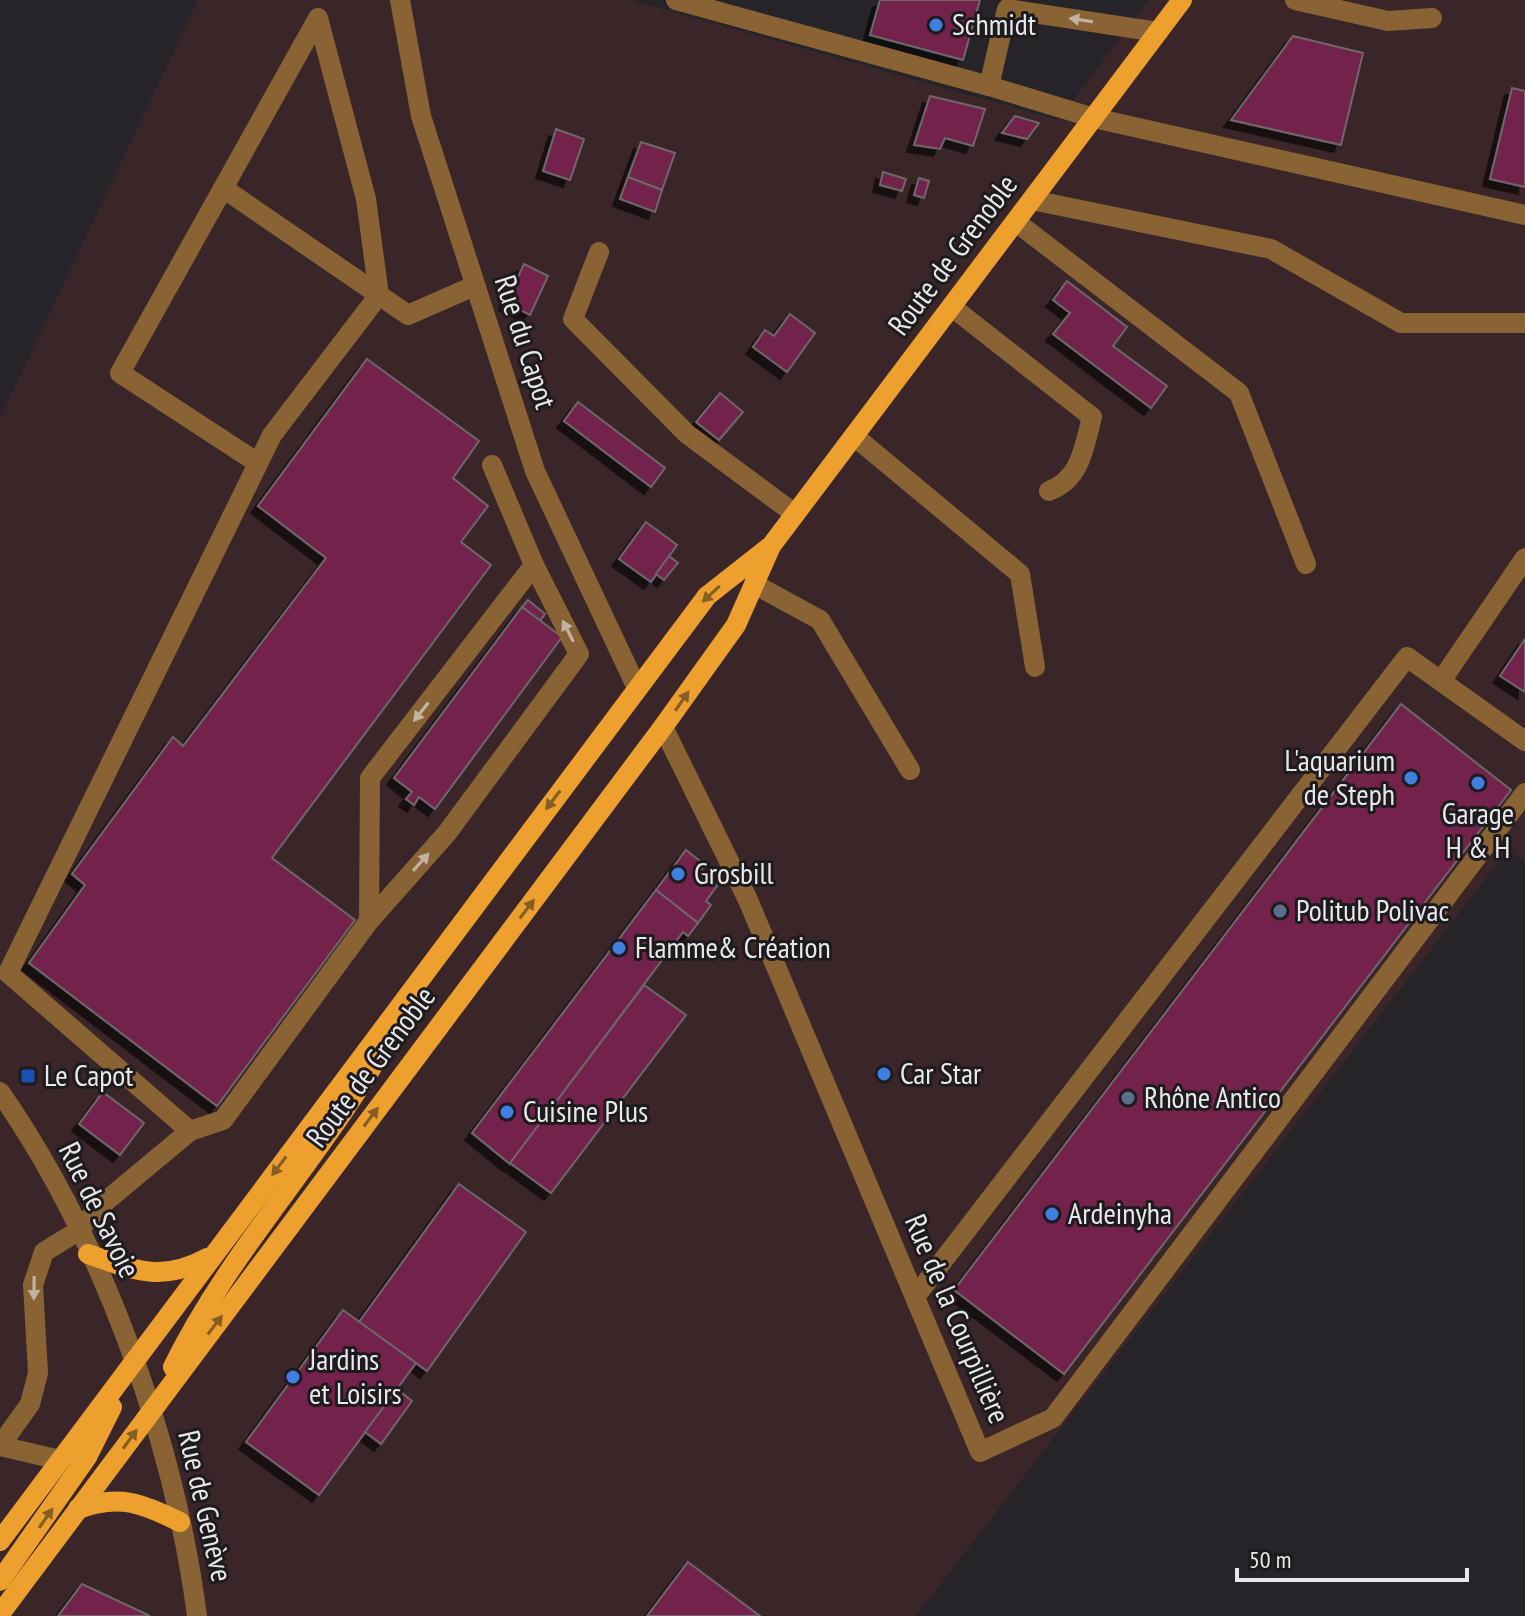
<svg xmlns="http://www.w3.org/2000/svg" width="1525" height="1616" viewBox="0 0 1525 1616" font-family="'PT Sans Narrow',sans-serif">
  <defs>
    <filter id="shadow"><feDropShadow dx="-7" dy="7" stdDeviation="0" flood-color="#0009"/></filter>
  </defs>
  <rect width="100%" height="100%" fill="#262428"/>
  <path fill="#3a2629" d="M198 0H631L1058 120 1149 0H1525V860L1507 851 916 1616H0V418Z"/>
  <g fill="#72244b" stroke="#6d6769" stroke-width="2" filter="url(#shadow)">
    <path d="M880 0H980L963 60 870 35Z"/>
    <path d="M1293 36 1363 53 1341 145 1231 120Z"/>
    <path d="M1512 88 1525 91V187L1490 179Z"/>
    <path d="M930 96 985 109 973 146 945 138 940 149 914 145Z"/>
    <path d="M1015 116 1039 123 1027 139 1002 133Z"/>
    <path d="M556 129 584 139 570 180 543 171Z"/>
    <path d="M641 142 675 153 662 190 628 177Z"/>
    <path d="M883 172 906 179 902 191 880 185Z"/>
    <path d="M628 177 662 190 655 212 620 199Z"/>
    <path d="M919 178 929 181 924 198 914 195Z"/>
    <path d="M524 264 548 276 530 315 506 303Z"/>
    <path d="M1067 281 1127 327 1113 346 1167 386 1151 408 1053 334 1070 313 1053 300Z"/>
    <path d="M790 314 815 333 787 372 753 347 765 330 774 336Z"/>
    <path d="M367 359 479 441 453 478 488 506 461 542 491 565 272 858 355 920 217 1106 29 963 85 885 72 874 173 737 183 746 326 558 258 506Z"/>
    <path d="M720 393 743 412 719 440 696 422Z"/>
    <path d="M578 402 665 468 651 487 564 421Z"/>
    <path d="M646 522 677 545 651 582 619 559Z"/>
    <path d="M669 556 678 563 664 580 656 574Z"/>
    <path d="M528 600 545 614 540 621 522 607Z"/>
    <path d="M522 607 562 637 435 809 419 797 414 805 406 799 412 792 394 778Z"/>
    <path d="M1525 639V692L1500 676Z"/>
    <path d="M1401 704 1511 790 1064 1374 954 1290Z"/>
    <path d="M686 850 705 865 699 873 717 886 706 901 711 905 698 923 656 890Z"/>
    <path d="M656 890 698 923 688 936 683 932 510 1164 472 1133Z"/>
    <path d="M644 985 686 1015 551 1193 510 1163Z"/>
    <path d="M103 1092 144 1123 120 1155 79 1124Z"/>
    <path d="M459 1184 526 1232 427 1371 359 1322Z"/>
    <path d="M343 1310 416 1363 319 1495 246 1442Z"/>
    <path d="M397 1389 412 1401 381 1444 365 1432Z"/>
    <path d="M688 1562 760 1616H647Z"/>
    <path d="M82 1584 150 1616H58Z"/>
  </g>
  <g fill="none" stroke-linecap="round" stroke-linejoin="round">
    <g stroke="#896334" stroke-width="20">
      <path d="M400 0 421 116 535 471 637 688"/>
      <path d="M676 0 989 86"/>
      <path d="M1295 0 1388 21 1432 18"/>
      <path d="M1158 32 1007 9 989 86 1094 118 1525 215"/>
      <path d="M223 188 379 295 366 199 318 18 120 373 258 463"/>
      <path d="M1032 200 1271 249 1401 323H1525"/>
      <path d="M1016 222 1239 393 1306 564"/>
      <path d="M599 252 573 319 687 434 795 514"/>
      <path d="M952 307 1092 417C1084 447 1081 479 1049 491"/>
      <path d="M854 436 1020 574 1035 667"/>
      <path d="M492 465 534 565"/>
      <path d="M754 584 820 620 910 770"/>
      <path d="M1441 681 1525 558"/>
      <path d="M663 727 748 900 980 1452 1053 1418 1525 793"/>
      <path d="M0 1092C102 1239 174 1439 197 1616"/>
      <path d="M190 1131 223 1120 369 921 447 833 579 654 534 565 370 778 369 921"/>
      <path d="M915 1297 1407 657 1525 741"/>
      <path d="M0 1446 30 1404 38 1373 33 1285 44 1252 78 1231 100 1206 190 1131 8 973 272 435 379 295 408 315 474 286"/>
      <path d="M0 1446 60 1460"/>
    </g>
    <g stroke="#eda02d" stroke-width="20">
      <path d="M88 1254C134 1270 161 1283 207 1258"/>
      <path d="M173 1367C232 1246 330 1149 393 1030"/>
      <path d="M78 1509C119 1494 142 1503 180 1522"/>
      <path d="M0 1541 707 596 768 548"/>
      <path d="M0 1581 87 1457 112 1407"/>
      <path d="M0 1614 663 727 736 625 771 546 1182 0"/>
    </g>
  </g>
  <defs><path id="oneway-solid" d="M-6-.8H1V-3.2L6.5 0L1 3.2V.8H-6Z" transform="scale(2)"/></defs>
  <g fill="#c2b2a1">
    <use href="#oneway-solid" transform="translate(1081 20) rotate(-171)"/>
    <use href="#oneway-solid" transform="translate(568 631) rotate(-117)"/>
    <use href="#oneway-solid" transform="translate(421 712) rotate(128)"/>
    <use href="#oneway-solid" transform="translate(421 862) rotate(-48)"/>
    <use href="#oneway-solid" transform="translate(34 1288) rotate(91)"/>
  </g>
  <g fill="#855e26">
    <use href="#oneway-solid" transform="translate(711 594) rotate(137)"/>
    <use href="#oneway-solid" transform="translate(682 701) rotate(-55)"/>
    <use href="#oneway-solid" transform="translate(553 800) rotate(127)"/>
    <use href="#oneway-solid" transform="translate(527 909) rotate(-53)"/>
    <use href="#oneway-solid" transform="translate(371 1117) rotate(-53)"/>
    <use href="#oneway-solid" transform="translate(279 1166) rotate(127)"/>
    <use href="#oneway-solid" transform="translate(215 1325) rotate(-53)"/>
    <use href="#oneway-solid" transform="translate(130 1439) rotate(-54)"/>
    <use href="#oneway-solid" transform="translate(46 1518) rotate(-55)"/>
  </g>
  <g fill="#3f7fe0" stroke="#1d1b1e" stroke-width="3">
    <circle cx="936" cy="25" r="8"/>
    <circle cx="1411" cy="778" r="8"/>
    <circle cx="1478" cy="783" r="8"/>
    <circle cx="678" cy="874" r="8"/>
    <circle cx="619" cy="948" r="8"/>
    <circle cx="884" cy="1074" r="8"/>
    <circle cx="507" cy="1112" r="8"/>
    <circle cx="1052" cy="1214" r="8"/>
    <circle cx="293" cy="1377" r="8"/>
  </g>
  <g fill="#5c6f8a" stroke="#1d1b1e" stroke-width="3">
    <circle cx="1280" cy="911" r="8"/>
    <circle cx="1128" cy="1098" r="8"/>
  </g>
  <rect fill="#1a4fb4" stroke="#1d1b1e" stroke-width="3" x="20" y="1068" width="16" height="16" rx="4"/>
  <g text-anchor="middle" stroke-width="6" stroke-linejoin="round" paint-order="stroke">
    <g font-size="30" fill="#e8e7ea" stroke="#1d1b1e" text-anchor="start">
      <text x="952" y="35">Schmidt</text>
      <text x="1395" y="771" text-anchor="end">L'aquarium<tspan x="1395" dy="34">de Steph</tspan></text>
      <text x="1478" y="824" text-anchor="middle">Garage<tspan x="1478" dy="34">H &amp; H</tspan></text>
      <text x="694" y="884">Grosbill</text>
      <text x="1296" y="921">Politub Polivac</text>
      <text x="635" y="958">Flamme&amp; Création</text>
      <text x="900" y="1084">Car Star</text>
      <text x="44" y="1086">Le Capot</text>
      <text x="1144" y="1108">Rhône Antico</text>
      <text x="523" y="1122">Cuisine Plus</text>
      <text x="1068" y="1224">Ardeinyha</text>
      <text x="309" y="1370">Jardins<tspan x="309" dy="34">et Loisirs</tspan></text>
    </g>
    <g font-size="30" fill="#e8e7ea" stroke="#1d1b1e">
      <text transform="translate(953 255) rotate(-53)" y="10">Route de Grenoble</text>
      <text transform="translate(525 342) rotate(72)" y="10">Rue du Capot</text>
      <text transform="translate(371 1067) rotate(-53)" y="10">Route de Grenoble</text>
      <text transform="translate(99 1210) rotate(64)" y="10">Rue de Savoie</text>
      <text transform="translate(957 1319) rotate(67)" y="10">Rue de la Courpillière</text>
      <text transform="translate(205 1506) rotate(77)" y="10">Rue de Genève</text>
    </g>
  </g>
  <path d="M1237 1568v12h230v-12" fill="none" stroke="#e8e7ea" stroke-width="4"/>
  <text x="1249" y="1568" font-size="24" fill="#e8e7ea" stroke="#1d1b1e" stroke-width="6" paint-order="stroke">50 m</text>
</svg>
